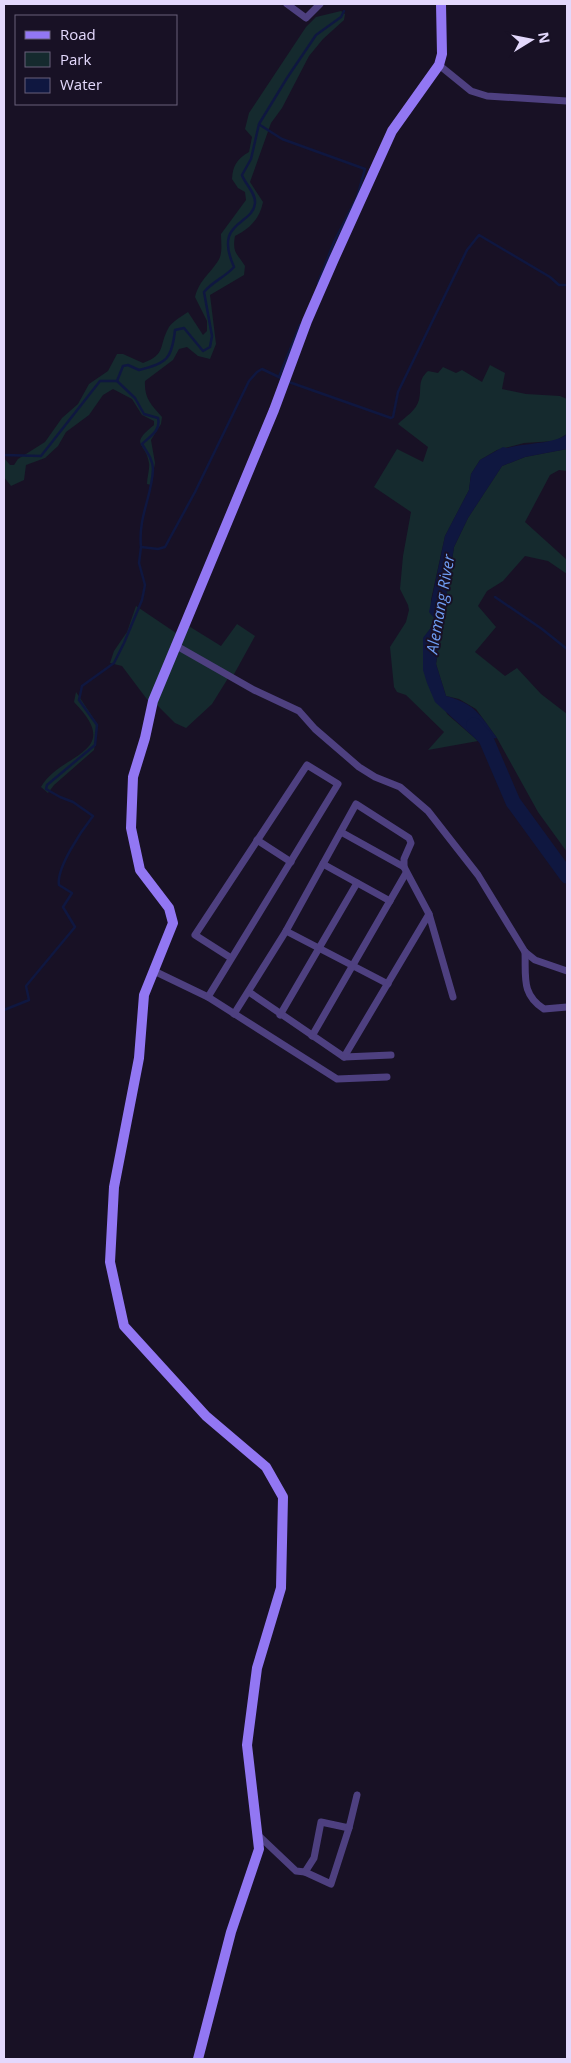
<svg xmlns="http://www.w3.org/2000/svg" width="571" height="2063" viewBox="0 0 571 2063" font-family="'Open Sans',sans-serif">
  <rect width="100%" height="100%" fill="#181125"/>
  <g fill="#152a2e">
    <path d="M341 11 345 14 344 20 323 39 309 56 282 108 271 123 250 182 263 202C260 218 250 229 235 236 232 253 237 253 245 266L244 275 210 295 216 344 210 359 198 356 187 347 179 349 173 360 145 381C144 398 151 405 162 417L161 424 151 440 155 463 151 485 147 484C147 477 150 469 149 463 146 442 128 446 154 425V421L142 415 132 399 113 389 103 395 89 415 66 432 58 446 45 458 26 465 24 480 11 486 4 477V458L10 465H14L18 459 45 442 62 418 78 404 89 384 108 371 117 354H123L143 363C167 354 158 346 169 327 173 321 182 316 188 312L203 335 207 331V321L195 297C200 279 209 275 218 261 223 254 221 242 221 234L246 200 245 192 238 188 232 179C233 165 237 159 249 152L252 137 245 129 249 113 306 27 316 17Z"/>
    <path d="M490 365 505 373 502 389 526 394 560 396 567 399V434L555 441 524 443 497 450 480 460 471 474 469 490 445 536 431 600 434 618 430 629 423 639 424 651 447 714 478 741 428 750 444 732 406 695 397 692 394 687 390 647 406 622 409 610 408 605 400 589 403 556 411 512 374 487 397 449 423 462 428 447 398 424C406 416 416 411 419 400 422 388 417 381 428 371L438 373 443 367 456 373 462 370 482 382Z"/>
    <path d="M567 449V471L559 470 550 475 525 522 567 560V574L548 561 525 556 503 581 487 591 478 606 496 627 475 652 505 676 517 668 541 694 567 714V852L538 812 497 738 476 709 459 699 446 696 436 664 454 547 468 518 502 466 525 457Z"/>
    <path d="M136 606 176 633 149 702 122 666 110 663 114 651 127 632Z"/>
    <path d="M237 624 255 636 233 676 230 675 212 704 186 728 175 723 155 703 187 625 221 646Z"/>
    <path d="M76 692 98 725 94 750 54 785 48 793 41 787C61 752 125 754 74 702Z"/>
  </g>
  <path fill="#0f1740" d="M567 434V449L525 457 502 466 468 518 454 547 436 664 446 696C476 704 480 715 497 738L478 741 435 702 427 683 423 670V638L430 629 434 618 429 612 445 536 469 490 471 474 480 460 503 447 507 448C523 443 556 444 567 434Z"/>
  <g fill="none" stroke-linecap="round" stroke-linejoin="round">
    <g stroke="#0f1740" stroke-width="2.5">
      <path d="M260 125 282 139 365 169 357 197 334 242 318 283"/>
      <path d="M279 377 300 325"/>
      <path d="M117 381 135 398 144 414 158 418C161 431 150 436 142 444 147 452 153 460 153 469 152 497 138 516 141 547"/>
      <path d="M289 382 391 418 393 417 398 392 467 250 479 235 550 277 559 285H567"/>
      <path d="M4 455 41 456 100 381H117L123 366 128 365 139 370C167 363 172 359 175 330L184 328 203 351 210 347 212 336 204 292C213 281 224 278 234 267 213 220 253 226 255 203 256 193 245 184 242 175L251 159 259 124 287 78 316 35 341 17 344 11"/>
      <path d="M495 597 542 629 567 649"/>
      <path d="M4 1010 29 1000 26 986 75 927 63 907 72 893 59 885C56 868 82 830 93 816L73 802 60 797 46 789 47 785 95 745 97 725 79 700 82 686 114 663 124 643 142 600 145 585 139 563 141 547 158 549 165 547 195 492 249 381 257 372 262 369 281 378"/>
    </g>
    <path stroke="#0f1740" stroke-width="15" d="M474 725 486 739 513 802 567 876"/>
    <g stroke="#4e4080" stroke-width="7">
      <path d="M287 4 306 18 320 4"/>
      <path d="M439 65 471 91 487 96 567 101"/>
      <path d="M175 645 254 690 299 711 315 729 359 767 375 777 400 787 428 811 478 875 525 952 535 960 567 971"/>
      <path d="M341 832 404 867"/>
      <path d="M257 840 291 862"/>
      <path d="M323 864 390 901"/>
      <path d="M429 914 453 997"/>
      <path d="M286 931 388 984"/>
      <path d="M525 952C526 977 521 994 544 1009L567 1007"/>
      <path d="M154 971 208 997 337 1079 387 1077"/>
      <path d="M249 992 344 1057 391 1055"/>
      <path d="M208 997 338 784 307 765 195 935 231 958"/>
      <path d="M234 1014 286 931 356 804 409 838 411 843 404 859V867L429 914 344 1057"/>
      <path d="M280 1015 357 883"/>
      <path d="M312 1036 406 873"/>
      <path d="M257 1834 296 1871 305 1872 314 1858 321 1822 349 1828 357 1795"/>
      <path d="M305 1872 331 1884 349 1828"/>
    </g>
    <path stroke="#9277f3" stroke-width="10" d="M198 2059 231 1932 259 1849 247 1745 257 1668 281 1588 283 1497 266 1467 206 1416 124 1326 110 1262 114 1187 139 1058 144 995 173 923 169 908 140 870 131 828 133 777 145 738 153 701 274 410 307 321 334 259 392 131 439 65 442 54 441 4"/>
  </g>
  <g text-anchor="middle" stroke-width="4" stroke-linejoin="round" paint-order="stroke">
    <g font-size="16" font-style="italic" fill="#6f9df3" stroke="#181125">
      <text transform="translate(440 604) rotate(-80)" y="6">Alemang River</text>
    </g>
  </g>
  <rect width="571" height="2063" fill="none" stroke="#e3d8fc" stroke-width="10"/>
  <rect x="15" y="15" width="162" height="90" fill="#181125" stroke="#69617b"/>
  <rect x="25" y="31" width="25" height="8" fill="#9277f3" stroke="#69617b"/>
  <text x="60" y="40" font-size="15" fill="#e3d8fc">Road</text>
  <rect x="25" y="52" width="25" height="15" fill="#152a2e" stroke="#69617b"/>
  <text x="60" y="65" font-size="15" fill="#e3d8fc">Park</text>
  <rect x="25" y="78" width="25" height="15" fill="#0f1740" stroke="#69617b"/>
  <text x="60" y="90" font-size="15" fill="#e3d8fc">Water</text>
  <g transform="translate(531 40) rotate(80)" stroke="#181125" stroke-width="4" paint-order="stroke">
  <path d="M0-4L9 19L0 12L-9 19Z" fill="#e3d8fc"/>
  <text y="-8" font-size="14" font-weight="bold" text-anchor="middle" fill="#e3d8fc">N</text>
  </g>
</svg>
